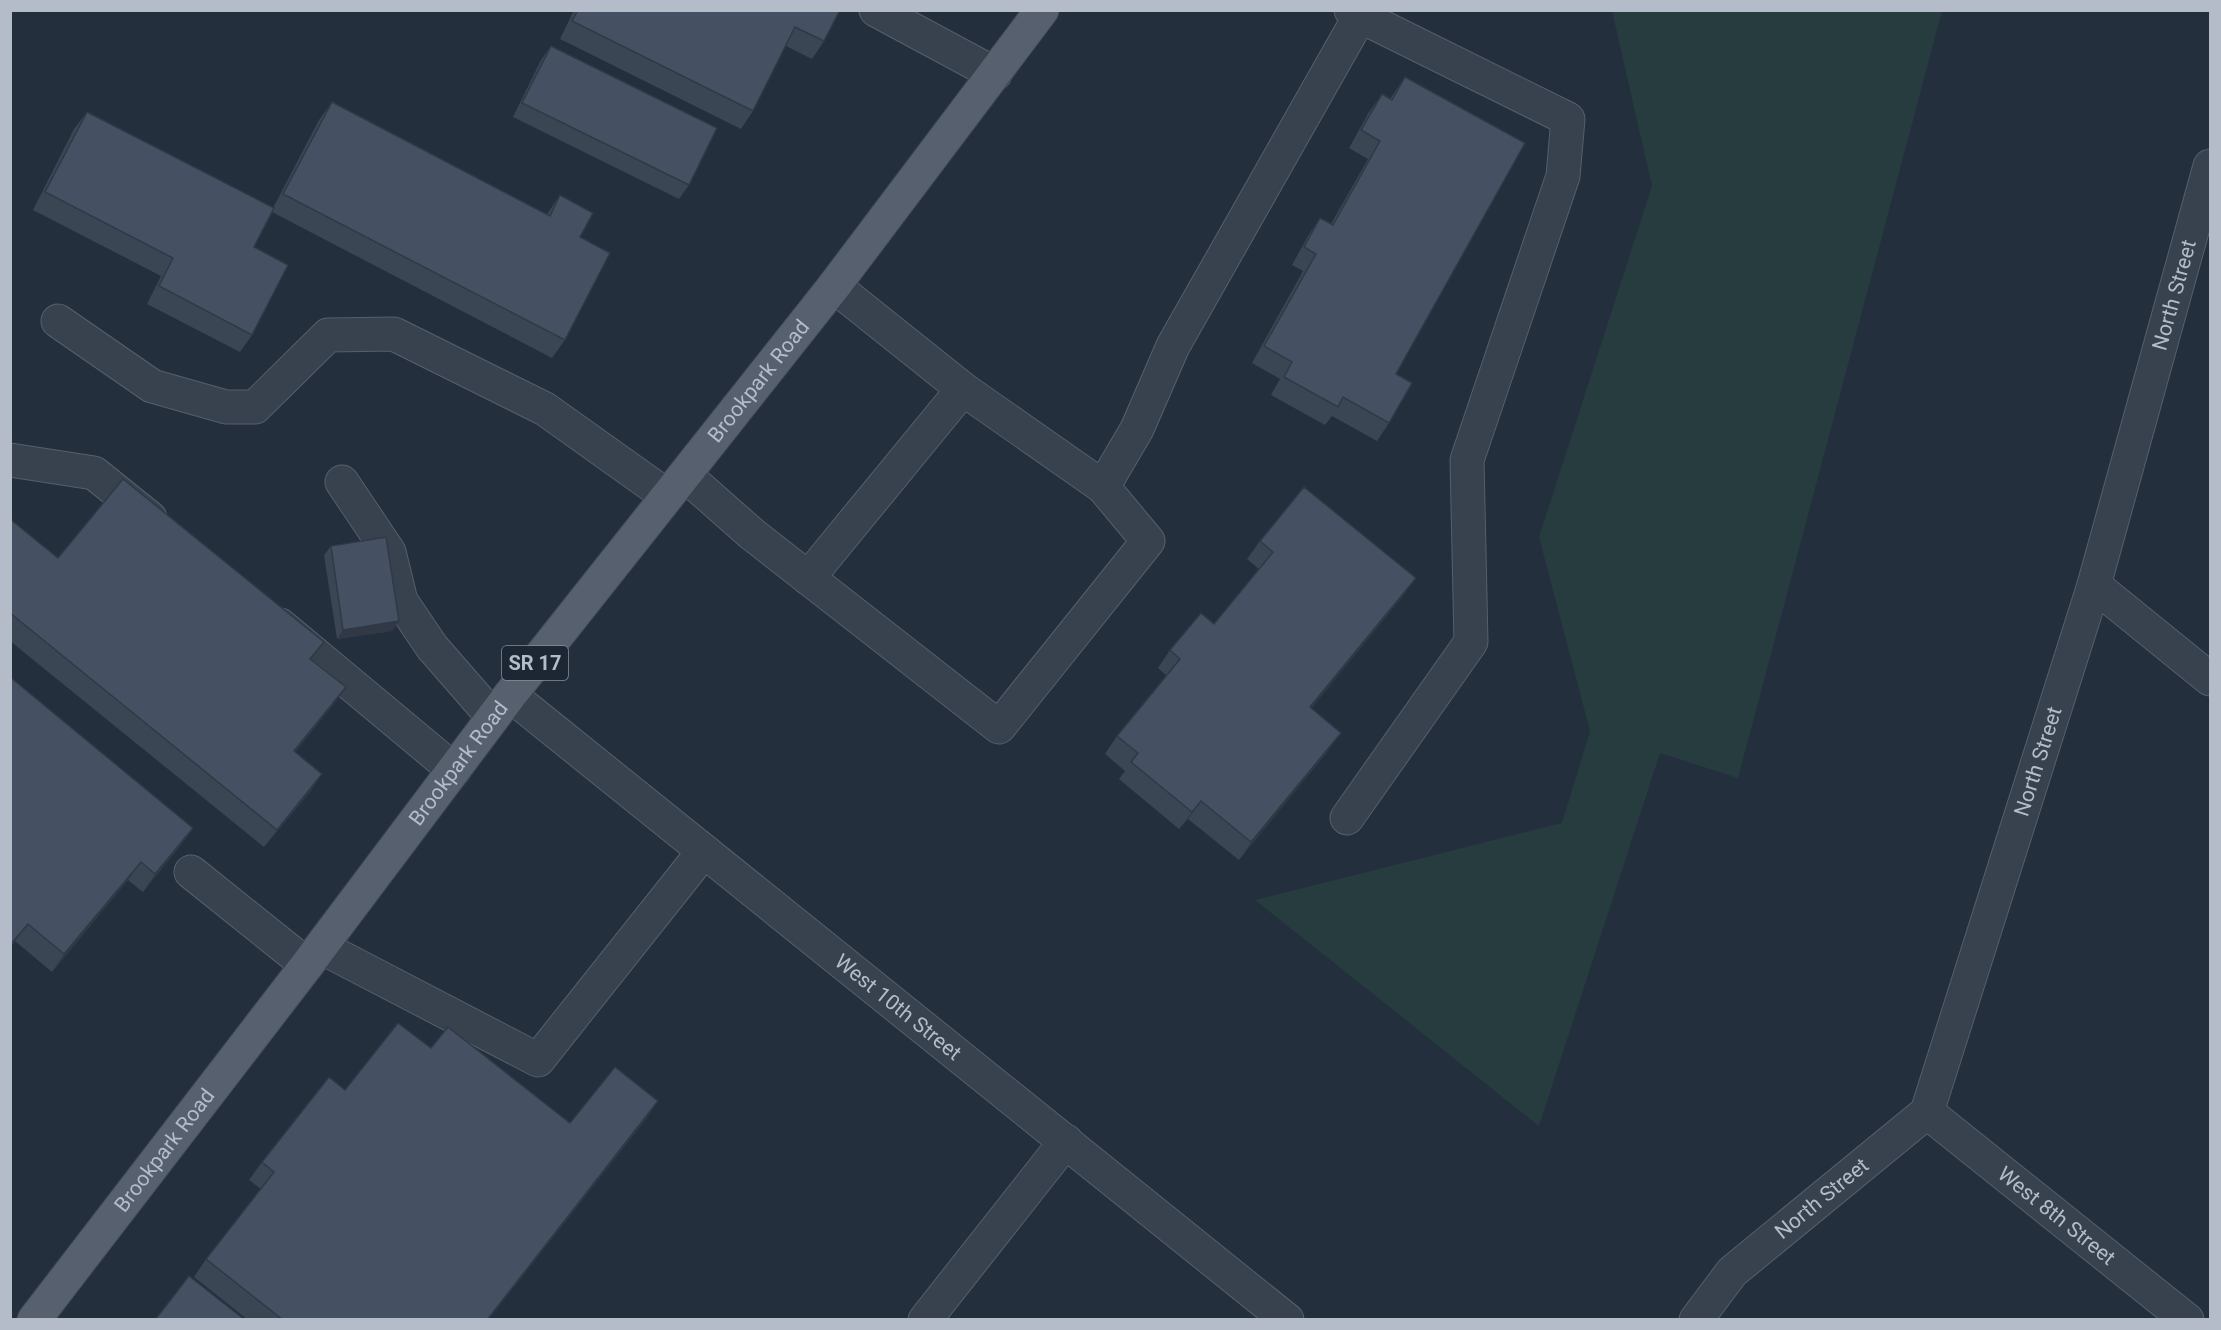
<svg xmlns="http://www.w3.org/2000/svg" width="2221" height="1330" viewBox="0 0 2221 1330" font-family="Roboto,sans-serif">
  <rect width="100%" height="100%" fill="#242f3e"/>
  <path fill="#263c3f" d="M1612 11H1942L1738 778 1660 753 1539 1126 1255 900 1562 823 1590 731 1539 537 1652 186Z"/>
  <g fill="none" stroke-linecap="round" stroke-linejoin="round">
    <defs>
      <g id="minor">
        <path d="M876 10 995 74"/>
        <path d="M834 286 963 389 1103 487 1137 429 1173 346 1360 16 1351 10"/>
        <path d="M58 321 152 386 226 407H255L328 335 394 334 545 409 667 496"/>
        <path d="M10 460 94 473 150 518"/>
        <path d="M685 475 752 534 999 727 1148 541 1103 487"/>
        <path d="M342 482 389 552 401 601 432 647 493 717"/>
        <path d="M808 578 963 389"/>
        <path d="M2094 585 2210 679"/>
        <path d="M280 625 454 770"/>
        <path id="s1" d="M510 695 1287 1320"/>
        <path d="M1347 818 1471 642 1467 460 1563 176 1568 119 1360 16"/>
        <path d="M191 872 307 965"/>
        <path d="M321 947 538 1060 704 851"/>
        <path id="s2" d="M1927 1112 2187 1320"/>
        <path d="M925 1320 1066 1141"/>
        <path id="s3" d="M1696 1320 1732 1272 1927 1112 2094 585 2210 166"/>
      </g>
      <g id="major">
        <path id="s4" d="M34 1320 307 965 510 695 834 286 1042 10"/>
      </g>
    </defs>
    <use href="#minor" stroke="#565f6c" stroke-width="35"/>
    <use href="#major" stroke="#414a57" stroke-width="35"/>
    <use href="#minor" stroke="#38414e" stroke-width="33"/>
    <use href="#major" stroke="#56606e" stroke-width="33"/>
  </g>
  <g fill="#3b4654">
    <path d="M574 10H840L824 41 812 59 786 46 753 111 741 129 560 39Z"/>
    <path d="M551 46 689 185 679 199 513 117 541 60Z"/>
    <path d="M1405 77 1396 374 1389 423 1377 441 1332 416 1325 425 1271 395 1280 379 1252 363 1303 271 1292 265 1308 236 1320 218 1331 224 1368 159 1349 148 1369 112 1382 94 1390 99Z"/>
    <path d="M332 102 547 214 560 195 580 237 565 340 552 358 272 212 254 247 252 335 240 352 147 304 161 276 33 210 74 129 87 112 273 208 319 120Z"/>
    <path d="M10 519 58 558 312 660 346 687 333 705 295 752 322 774 310 792 264 847 10 641Z"/>
    <path d="M1260 541 1416 578 1403 596 1311 708 1328 751 1239 860 1188 819 1179 829 1119 779 1125 771 1105 754 1117 736 1167 676 1158 668 1170 650 1214 624 1259 569 1247 559Z"/>
    <path d="M331 546 399 621 392 631 337 639 324 555Z"/>
    <path d="M10 677 193 828 180 846 143 892 128 880 52 972 15 941 10 948Z"/>
    <path d="M431 1048 570 1123 658 1101 646 1119 488 1320H248L194 1277 206 1259 261 1189 249 1180 262 1162 345 1090Z"/>
  </g>
  <g fill="#303945">
    <path d="M1416 578 1403 596 1298 725 1310 707Z"/>
    <path d="M399 621 392 631 337 639 343 630Z"/>
    <path d="M346 687 333 705 281 769 294 751Z"/>
    <path d="M1341 733 1328 751 1239 860 1251 842Z"/>
    <path d="M322 774 310 792 264 847 277 830Z"/>
    <path d="M1201 801 1188 819 1179 829 1192 812Z"/>
    <path d="M193 828 180 846 143 892 155 874Z"/>
    <path d="M141 862 128 880 52 972 64 954Z"/>
    <path d="M28 924 15 941 10 948V945Z"/>
    <path d="M658 1101 646 1119 488 1320H487Z"/>
  </g>
  <g fill="#455162" stroke="#303945" stroke-width="1.5">
    <path d="M578 10H840L824 41 795 27 753 111 572 21Z"/>
    <path d="M551 46 717 128 689 185 522 103Z"/>
    <path d="M1405 77 1525 143 1396 374 1412 383 1389 423 1343 397 1338 407 1284 377 1292 362 1264 346 1316 254 1304 247 1320 218 1333 225 1380 141 1361 130 1382 94 1392 100Z"/>
    <path d="M332 102 550 216 560 195 593 213 580 237 610 253 565 340 283 194Z"/>
    <path d="M87 112 274 208 254 247 288 265 252 335 159 286 173 258 45 192Z"/>
    <path d="M123 479 324 642 310 659 346 687 294 751 322 774 277 830 10 613V519L58 558Z"/>
    <path d="M1304 487 1416 578 1310 707 1341 733 1251 842 1201 801 1192 812 1131 762 1138 753 1117 736 1180 659 1170 650 1201 613 1214 624 1273 552 1260 541Z"/>
    <path d="M386 537 399 621 343 630 331 546Z"/>
    <path d="M10 677 193 828 155 874 141 862 64 954 28 924 10 945Z"/>
    <path d="M398 1023 431 1048 448 1027 570 1123 615 1067 658 1101 487 1320H283L206 1259 274 1172 262 1162 329 1077 345 1090Z"/>
    <path d="M189 1276 245 1320H155Z"/>
  </g>
  <g text-anchor="middle" stroke-width="4.5" stroke-linejoin="round" paint-order="stroke">
    <rect fill="#1d2633" stroke="#878f9c" stroke-width="1.5" x="502" y="646" width="66" height="34" rx="4.5"/>
    <g font-size="20" font-weight="bold" fill="#b4bcc9">
      <text x="535" y="670">SR 17</text>
    </g>
    <g font-size="21" fill="#b4bcc9" stroke="#1d2633">
      <text dy="7" stroke="none"><textPath href="#s3" startOffset="1166">North Street</textPath></text>
      <text dy="7" stroke="none"><textPath href="#s4" startOffset="1186">Brookpark Road</textPath></text>
      <text dy="7" stroke="none"><textPath href="#s3" startOffset="680">North Street</textPath></text>
      <text dy="7" stroke="none"><textPath href="#s4" startOffset="700">Brookpark Road</textPath></text>
      <text dy="7" stroke="none"><textPath href="#s1" startOffset="498">West 10th Street</textPath></text>
      <text dy="7" stroke="none"><textPath href="#s4" startOffset="214">Brookpark Road</textPath></text>
      <text dy="7" stroke="none"><textPath href="#s3" startOffset="176">North Street</textPath></text>
      <text dy="7" stroke="none"><textPath href="#s2" startOffset="166">West 8th Street</textPath></text>
    </g>
  </g>
  <rect width="2221" height="1330" fill="none" stroke="#b4bcc9" stroke-width="24"/>
</svg>
